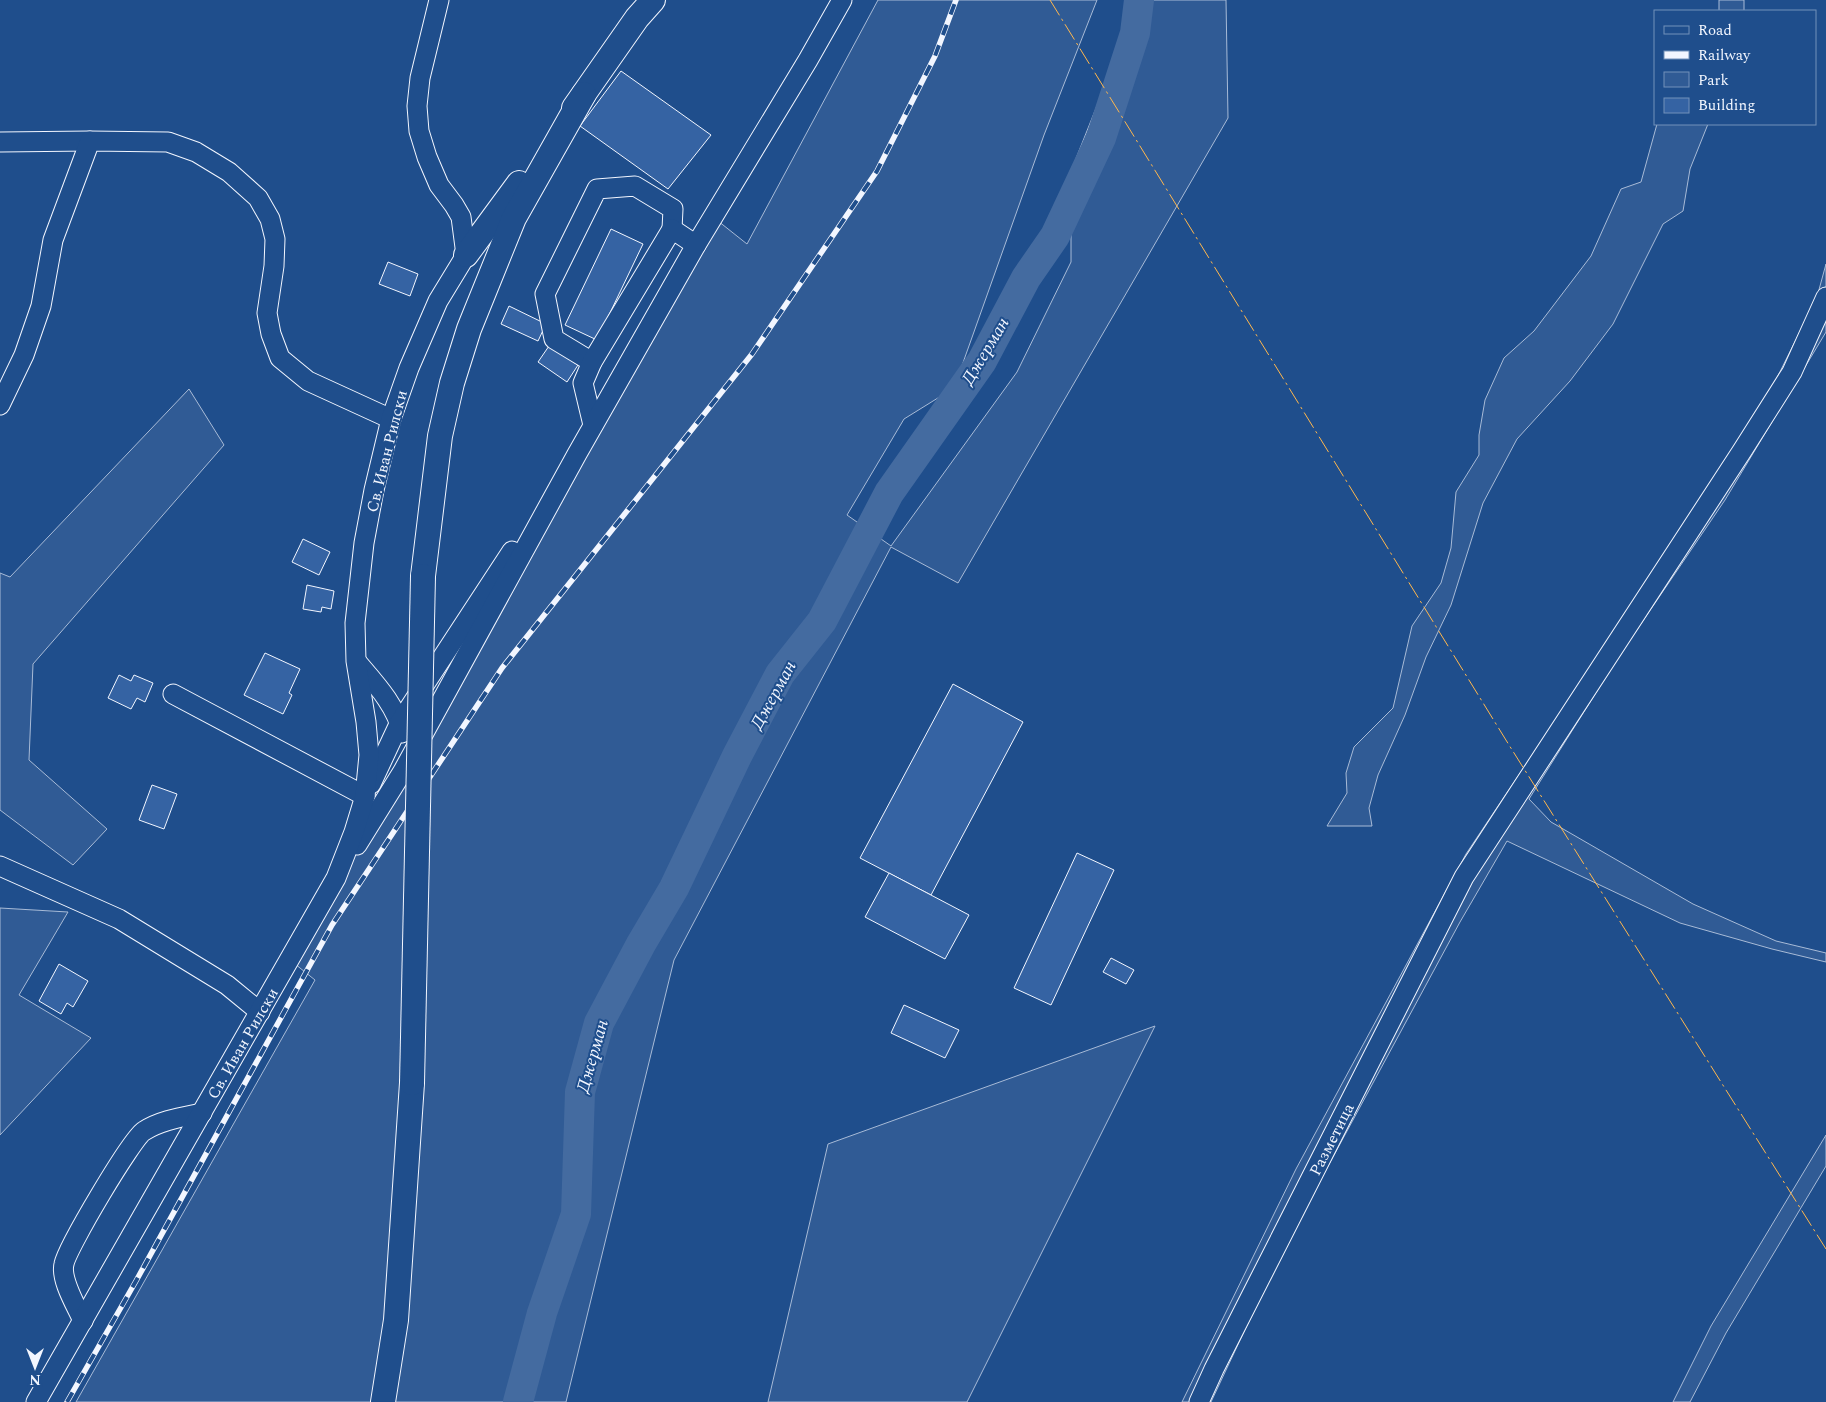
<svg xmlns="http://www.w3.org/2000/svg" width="1826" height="1402" viewBox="0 0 1826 1402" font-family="Spectral,serif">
  <rect width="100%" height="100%" fill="#1f4e8c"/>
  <g fill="#305b95" stroke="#a8bbd7">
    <path d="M878 0H1097L1044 135 954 388 904 419 847 515 891 546 1017 372 1071 262V171L1139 0H1226L1228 118 958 583 891 547 674 960 566 1402H76L315 980 290 960 713 217 747 244Z"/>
    <rect x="1719" y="0" width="25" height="11"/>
    <path d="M1657 124H1708L1690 169 1683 211 1663 224 1613 324 1570 381 1517 439 1483 503 1451 605 1426 657 1405 715 1378 775 1369 808 1372 826H1327L1347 793 1346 773 1354 747 1393 708 1412 626 1441 583 1451 548 1456 492 1479 455V435L1485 400 1504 358 1534 331 1591 256 1621 189 1641 182Z"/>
    <path d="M1826 264V332L1725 500 1621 653 1529 799 1551 822 1693 904 1776 941 1826 953V962L1772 949 1680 923 1507 841 1460 922 1280 1255 1211 1402H1182L1296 1169 1466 854 1633 604 1766 400 1817 297Z"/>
    <path d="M189 389 224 445 33 664 29 760 107 829 73 865 0 810V573L10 577Z"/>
    <path d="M0 908 68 912 19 995 91 1038 0 1135Z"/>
    <path d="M1155 1026 967 1402H768L828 1144Z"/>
    <path d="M1826 1135V1166L1726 1333 1690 1402H1673L1711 1326Z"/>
  </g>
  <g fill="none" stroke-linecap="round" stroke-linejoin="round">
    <path stroke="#446ba0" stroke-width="30" d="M518 1402 542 1313 576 1214 580 1092 599 1023 641 944 674 888 737 756 780 674 822 621 889 493 982 361 1026 278 1055 236 1101 138 1135 33 1139 0"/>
  </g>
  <g fill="#3563a3" stroke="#f2f6ff">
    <path d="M621 71 711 135 668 189 580 126Z"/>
    <path d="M611 229 643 244 597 340 565 325Z"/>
    <path d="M388 262 418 274 410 296 379 284Z"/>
    <path d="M509 306 546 324 538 341 501 324Z"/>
    <path d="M549 346 578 365 567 382 538 362Z"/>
    <path d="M303 539 330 552 319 575 292 562Z"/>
    <path d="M307 585 334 591 331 609 322 607 321 612 303 609Z"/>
    <path d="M265 653 300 669 289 693 292 695 283 714 244 695Z"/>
    <path d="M119 675 131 681 134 675 153 683 145 702 137 698 131 709 108 698Z"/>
    <path d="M953 684 1023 722 931 895 860 858Z"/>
    <path d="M152 785 177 794 164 829 139 820Z"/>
    <path d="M1077 853 1114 870 1051 1005 1014 988Z"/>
    <path d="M889 873 969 915 945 959 865 917Z"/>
    <path d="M1111 958 1134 970 1126 984 1103 972Z"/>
    <path d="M59 964 88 981 73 1007 67 1003 61 1014 39 1001Z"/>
    <path d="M904 1005 959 1030 945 1058 891 1033Z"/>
  </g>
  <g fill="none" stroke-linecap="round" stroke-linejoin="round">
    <defs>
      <g id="minor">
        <path d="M0 142 90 141"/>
        <path d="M592 362 554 339 545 294 597 189 635 186 673 209 672 229"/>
        <path d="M0 405 24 355 41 306 53 240 90 141 168 142 196 152 229 172 258 198 270 219 275 239 274 266 267 313 271 334 280 358 308 381 391 419"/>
        <path d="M593 425 583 383 592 362 672 229 696 245"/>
        <path d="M357 662C374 682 397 706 402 733"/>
        <path d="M173 694 365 796"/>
        <path d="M371 784 400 722 512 551"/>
        <path d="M357 845 403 771 577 454 696 245 808 60 842 0"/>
        <path d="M0 866 119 919 227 985 260 1012"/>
        <path d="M83 1321C77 1307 60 1280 64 1264 67 1248 132 1138 144 1131 161 1120 183 1117 202 1113"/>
        <path d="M36 1402 336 878 354 832 365 796 369 755 366 722 356 661 355 623 364 543 374 490 391 419 409 368 438 301 466 255 461 217 454 205 439 185 427 157 419 131 417 106 420 78 439 0"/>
        <path d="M1199 1402 1214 1369 1464 877 1742 451 1792 372 1826 297"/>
      </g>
      <g id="major">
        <path d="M574 108 637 18 653 0"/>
        <path d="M466 255 519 183"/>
        <path d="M423 576 440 436 452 383 469 329 514 218 584 94"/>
        <path d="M383 1402 396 1320 412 1083"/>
      </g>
    </defs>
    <use href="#minor" stroke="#f2f6ff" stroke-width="21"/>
    <use href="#major" stroke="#f2f6ff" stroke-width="26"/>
    <use href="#minor" stroke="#1f4e8c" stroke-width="19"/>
    <use href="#major" stroke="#1f4e8c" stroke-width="24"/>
    <defs>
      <path id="rail" d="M67 1402 136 1281 332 925 502 668 752 354 877 171 935 56 956 0"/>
    </defs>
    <use href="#rail" stroke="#f2f6ff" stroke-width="5.5"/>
    <use href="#rail" stroke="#1f4e8c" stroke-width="4" stroke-dasharray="11" stroke-linecap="butt"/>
    <defs>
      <path id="major-bridge" d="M412 1083 423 576"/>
    </defs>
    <use href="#major-bridge" stroke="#f2f6ff" stroke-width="26" stroke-linecap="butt"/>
    <use href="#major-bridge" stroke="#1f4e8c" stroke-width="24"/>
    <path stroke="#ffb74d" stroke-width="1" stroke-dasharray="18 4 2.5 4" stroke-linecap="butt" d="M1050 0 1509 745 1826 1249"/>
  </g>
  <g text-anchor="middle" stroke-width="4" stroke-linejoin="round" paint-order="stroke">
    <g font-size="16" fill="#f2f6ff" stroke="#1f4e8c">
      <text transform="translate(386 451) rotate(-76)" y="6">Св. Иван Рилски</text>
      <text transform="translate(242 1043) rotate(-60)" y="6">Св. Иван Рилски</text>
      <text transform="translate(1331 1139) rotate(-63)" y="6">Разметица</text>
    </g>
    <g font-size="18" font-style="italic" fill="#f2f6ff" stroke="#1f4e8c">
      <text transform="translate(985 351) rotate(-59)" y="6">Джерман</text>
      <text transform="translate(773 695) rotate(-61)" y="6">Джерман</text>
      <text transform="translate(592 1056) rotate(-74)" y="6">Джерман</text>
    </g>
  </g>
  <rect x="1654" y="10" width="162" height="115" fill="#1f4e8c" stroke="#7391ba"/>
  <rect x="1664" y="26" width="25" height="8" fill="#1f4e8c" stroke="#7391ba"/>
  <text x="1698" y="35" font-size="15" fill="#f2f6ff">Road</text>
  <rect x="1664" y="51" width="25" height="8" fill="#f2f6ff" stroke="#7391ba"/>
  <text x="1698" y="60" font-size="15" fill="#f2f6ff">Railway</text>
  <rect x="1664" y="72" width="25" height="15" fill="#305b95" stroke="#7391ba"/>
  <text x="1698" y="85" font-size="15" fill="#f2f6ff">Park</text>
  <rect x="1664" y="98" width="25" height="15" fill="#3563a3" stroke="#7391ba"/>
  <text x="1698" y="110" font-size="15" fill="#f2f6ff">Building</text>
  <g transform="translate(35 1367) rotate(180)" stroke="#1f4e8c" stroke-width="4" paint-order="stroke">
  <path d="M0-4L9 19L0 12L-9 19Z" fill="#f2f6ff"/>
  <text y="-8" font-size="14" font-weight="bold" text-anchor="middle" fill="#f2f6ff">N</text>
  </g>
</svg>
